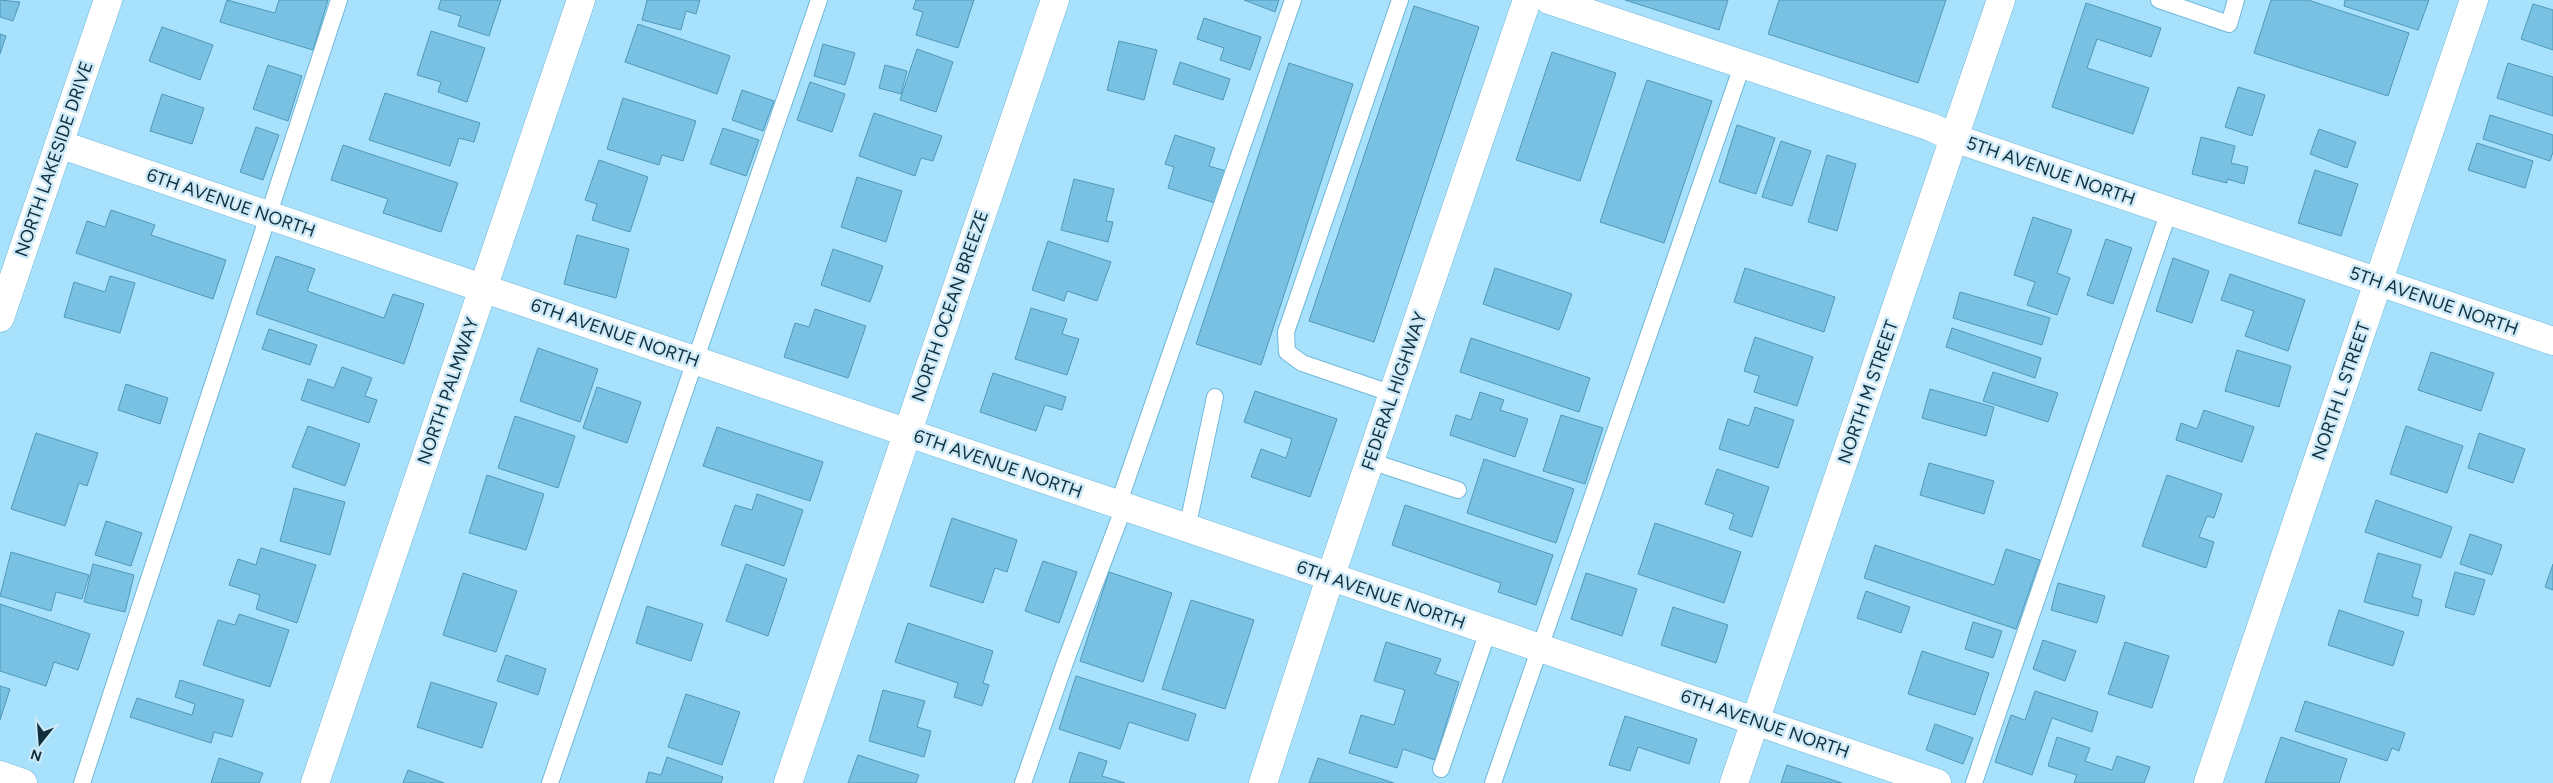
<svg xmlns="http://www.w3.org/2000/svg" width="2553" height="783" viewBox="0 0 2553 783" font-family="Figtree,sans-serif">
  <rect width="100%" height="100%" fill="#a8e1fc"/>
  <g fill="#78c1e2" stroke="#5098b9">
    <path d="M0 0 20 2 13 21 0 17Z"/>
    <path d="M227 0 275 13 279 0H328L313 50 220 22Z"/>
    <path d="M441 0H501L489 36 458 26 461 16 438 9Z"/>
    <path d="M647 0H700L696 14 686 11 681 30 642 20Z"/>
    <path d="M916 0H974L958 48 916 35 923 12 913 9Z"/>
    <path d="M1244 0H1279L1275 12Z"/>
    <path d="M1625 0H1728L1719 30Z"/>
    <path d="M1779 0H1946L1918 83 1768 34Z"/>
    <path d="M2271 0H2308L2409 33 2388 96 2254 53Z"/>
    <path d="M2345 0H2429L2418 30 2344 6Z"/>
    <path d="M2086 3 2161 28 2151 57 2097 39 2087 68 2149 88 2133 134 2052 107Z"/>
    <path d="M2533 4 2553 10V50L2521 39Z"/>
    <path d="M1414 6 1479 27 1374 342 1309 321Z"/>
    <path d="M1204 18 1261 37 1250 70 1220 60 1224 48 1197 39Z"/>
    <path d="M638 24 730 56 717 94 625 62Z"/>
    <path d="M162 27 213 45 200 80 149 61Z"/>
    <path d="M431 31 485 48 467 102 438 92 441 82 417 75Z"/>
    <path d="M0 34 6 36 0 54Z"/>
    <path d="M1119 41 1157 50 1144 100 1107 90Z"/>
    <path d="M823 44 855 53 845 85 814 76Z"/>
    <path d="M917 49 953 62 936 112 900 100Z"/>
    <path d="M1552 52 1616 73 1580 181 1516 160Z"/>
    <path d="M1180 62 1230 79 1223 100 1173 84Z"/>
    <path d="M1289 63 1353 84 1261 365 1196 344Z"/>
    <path d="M2508 63 2553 77V116L2497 98Z"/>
    <path d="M268 65 302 76 288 121 253 109Z"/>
    <path d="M885 65 907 71 901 94 879 88Z"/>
    <path d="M1647 80 1712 101 1664 243 1600 222Z"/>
    <path d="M810 82 845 94 832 132 797 120Z"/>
    <path d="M2238 87 2265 95 2252 136 2225 127Z"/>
    <path d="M742 90 774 101 763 131 732 120Z"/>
    <path d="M385 93 480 123 474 142 459 138 450 166 369 140Z"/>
    <path d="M162 94 204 108 192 144 150 131Z"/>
    <path d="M623 98 696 121 683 161 662 155 659 165 607 149Z"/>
    <path d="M874 113 942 136 933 161 921 158 915 176 859 156Z"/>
    <path d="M2490 115 2553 135V152L2550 161 2483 139Z"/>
    <path d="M1737 125 1775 138 1756 194 1719 182Z"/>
    <path d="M256 127 279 135 263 180 240 172Z"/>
    <path d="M723 128 759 140 746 176 710 164Z"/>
    <path d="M2319 129 2356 142 2347 168 2310 154Z"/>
    <path d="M1175 135 1215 148 1209 166 1226 171 1215 203 1168 188 1174 167 1165 164Z"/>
    <path d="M2201 137 2235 146 2231 163 2248 167 2244 184 2227 179V183L2192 174Z"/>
    <path d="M1781 141 1811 151 1792 206 1762 197Z"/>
    <path d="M2477 143 2533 161 2525 188 2468 170Z"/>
    <path d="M343 145 458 183 441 232 383 213 388 199 331 180Z"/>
    <path d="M1827 155 1856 164 1837 231 1808 222Z"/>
    <path d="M599 160 648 177 630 232 592 220 597 204 585 200Z"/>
    <path d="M2315 170 2358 184 2341 236 2298 223Z"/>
    <path d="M857 177 902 191 886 242 841 227Z"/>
    <path d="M1074 179 1114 189 1106 221 1113 222 1108 242 1061 230Z"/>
    <path d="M111 210 155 225 151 235 226 260 213 299 76 253 87 221 105 227Z"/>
    <path d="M2033 217 2072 230 2057 273 2070 278 2057 315 2027 305 2035 282 2014 275Z"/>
    <path d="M577 235 629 249 616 298 564 284Z"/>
    <path d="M2106 239 2132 248 2113 304 2087 295Z"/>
    <path d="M1048 241 1111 262 1097 301 1067 291 1064 301 1032 290Z"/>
    <path d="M833 249 883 266 870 302 821 285Z"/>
    <path d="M276 256 315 269 307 291 384 318 393 294 424 304 404 364 256 314Z"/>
    <path d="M2173 258 2209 271 2192 323 2156 311Z"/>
    <path d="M1495 268 1572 294 1559 330 1483 304Z"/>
    <path d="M1745 268 1835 297 1824 332 1734 302Z"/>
    <path d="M2230 274 2305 300 2288 351 2245 336 2254 311 2221 300Z"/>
    <path d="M110 276 135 283 120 333 64 317 74 282 105 292Z"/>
    <path d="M1960 292 2050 318 2042 345 1953 318Z"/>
    <path d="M1031 308 1067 319 1062 334 1079 339 1067 375 1015 359Z"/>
    <path d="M815 309 866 326 848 378 784 357 795 323 809 327Z"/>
    <path d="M1952 328 2041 358 2035 378 1946 347Z"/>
    <path d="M269 329 317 345 310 365 262 349Z"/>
    <path d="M1755 337 1813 357 1797 406 1754 392 1759 376 1744 371Z"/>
    <path d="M1471 338 1590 378 1579 412 1460 372Z"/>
    <path d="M538 348 598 369 580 422 520 401Z"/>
    <path d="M2237 350 2291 366 2279 407 2225 391Z"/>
    <path d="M2431 352 2494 373 2481 411 2418 390Z"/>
    <path d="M342 367 372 378 365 396 377 400 369 423 301 400 308 379 334 388Z"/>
    <path d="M1993 372 2058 393 2048 422 1983 401Z"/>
    <path d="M993 373 1066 397 1062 410 1045 405 1036 431 980 412Z"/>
    <path d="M126 384 168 398 160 424 118 410Z"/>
    <path d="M597 387 641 402 627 443 583 428Z"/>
    <path d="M1930 389 1994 407 1986 436 1922 418Z"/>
    <path d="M1255 391 1337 419 1310 497 1251 477 1261 449 1286 458 1292 439 1244 422Z"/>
    <path d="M1480 392 1504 400 1500 410 1528 419 1515 457 1450 435 1456 415 1471 420Z"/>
    <path d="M1755 407 1794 420 1778 468 1719 449 1728 419 1749 426Z"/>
    <path d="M2204 410 2254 427 2242 462 2176 440 2181 423 2197 429Z"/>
    <path d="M1561 415 1603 428 1585 484 1543 471Z"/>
    <path d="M515 416 575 436 558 488 498 468Z"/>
    <path d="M308 426 360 444 345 486 292 467Z"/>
    <path d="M2406 426 2463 446 2447 493 2390 474Z"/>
    <path d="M717 427 823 462 810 501 703 466Z"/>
    <path d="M36 433 98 453 87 486 79 483 65 526 11 509Z"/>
    <path d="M2479 433 2525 449 2513 483 2468 468Z"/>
    <path d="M1484 459 1574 489 1556 543 1467 513Z"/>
    <path d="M1929 463 1994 481 1984 514 1920 495Z"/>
    <path d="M1717 469 1769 487 1752 537 1729 529 1734 514 1705 504Z"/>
    <path d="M487 475 544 494 526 550 469 533Z"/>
    <path d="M2167 475 2222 494 2214 518 2207 516 2199 537 2214 542 2206 568 2142 546Z"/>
    <path d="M294 488 345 502 330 555 280 541Z"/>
    <path d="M757 494 803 510 784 566 721 545 735 505 752 510Z"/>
    <path d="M2376 500 2452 527 2441 558 2365 532Z"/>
    <path d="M1405 505 1553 555 1536 605 1498 592 1501 583 1392 545Z"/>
    <path d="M952 518 1017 540 1007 572 995 568 983 603 930 586Z"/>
    <path d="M106 521 142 533 131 566 95 555Z"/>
    <path d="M1655 523 1741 552 1724 603 1638 574Z"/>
    <path d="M2470 534 2502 545 2492 575 2460 564Z"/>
    <path d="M1875 545 1994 585 2006 549 2040 560 2016 629 1864 578Z"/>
    <path d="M261 548 316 565 297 623 256 609 260 595 229 585 238 559 256 565Z"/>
    <path d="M11 552 89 575 82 599 56 592 51 611 0 596Z"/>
    <path d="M2378 553 2421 565 2412 597 2422 600 2418 616 2364 602Z"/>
    <path d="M1043 561 1077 572 1059 623 1025 611Z"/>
    <path d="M93 564 134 575 125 612 84 602Z"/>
    <path d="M746 564 787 579 768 636 726 621Z"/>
    <path d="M2553 564V590L2545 587Z"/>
    <path d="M1109 572 1172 593 1143 682 1080 661Z"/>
    <path d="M2455 572 2485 580 2474 615 2445 607Z"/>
    <path d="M463 573 517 591 496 652 443 635Z"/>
    <path d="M1586 573 1637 589 1622 636 1571 619Z"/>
    <path d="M2058 583 2105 596 2097 623 2051 610Z"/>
    <path d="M1866 591 1910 607 1901 633 1857 618Z"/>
    <path d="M1191 600 1254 620 1225 709 1162 689Z"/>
    <path d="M0 604 90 634 78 670 54 662 46 686 0 671Z"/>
    <path d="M647 606 703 624 691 661 636 643Z"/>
    <path d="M1673 607 1728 625 1716 663 1661 645Z"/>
    <path d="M2339 610 2404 632 2393 666 2328 645Z"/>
    <path d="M239 614 289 630 270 687 203 665 218 620 235 625Z"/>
    <path d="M1973 622 2002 631 1993 658 1965 649Z"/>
    <path d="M908 623 993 651 983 683 989 685 982 706 954 697 958 683 895 662Z"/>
    <path d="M2043 640 2076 651 2065 681 2033 669Z"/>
    <path d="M1386 642 1441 659 1435 674 1459 682 1435 760 1403 749 1397 768 1349 753 1361 715 1394 725 1405 690 1374 681Z"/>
    <path d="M2125 642 2169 656 2152 708 2108 694Z"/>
    <path d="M1922 651 1989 673 1975 715 1908 694Z"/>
    <path d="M506 655 546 669 538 695 497 681Z"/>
    <path d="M1076 676 1196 714 1188 741 1129 722 1120 749 1059 729Z"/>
    <path d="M180 680 244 700 232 737 214 732 211 743 130 717 137 698 192 715 195 704 175 697Z"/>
    <path d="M431 682 497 703 482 748 417 727Z"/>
    <path d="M0 686 10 689 0 720Z"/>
    <path d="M883 690 925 701 917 727 931 731 924 757 869 741Z"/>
    <path d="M2035 691 2098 712 2092 732 2052 718 2032 775 1995 762 2011 715 2025 720Z"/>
    <path d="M686 694 740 712 722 765 668 747Z"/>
    <path d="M2305 701 2405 733 2399 751 2392 748 2387 761 2295 731Z"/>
    <path d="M1625 716 1697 739 1689 764 1638 747 1630 771 1609 765Z"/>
    <path d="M1935 724 1973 738 1963 764 1926 750Z"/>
    <path d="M2057 737 2090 748 2085 761 2112 770 2117 756 2150 767 2144 783H2074L2077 775 2048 766Z"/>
    <path d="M2281 737 2347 759 2339 783H2265Z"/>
    <path d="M1079 752 1107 761 1102 776 1125 783H1069Z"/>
    <path d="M858 755 919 775 916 783H848Z"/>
    <path d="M667 757 723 777 721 783H646L649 772 661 775Z"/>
    <path d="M219 758 263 773 259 783H211Z"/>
    <path d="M1318 758 1394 783H1309Z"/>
    <path d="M1787 765 1842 783H1781Z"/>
    <path d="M408 770 444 783H403Z"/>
  </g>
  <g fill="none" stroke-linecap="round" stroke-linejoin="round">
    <defs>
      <g id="lane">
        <path d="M2159 0 2229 24 2236 0"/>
        <path d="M1393 394 1302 363 1287 352 1286 332 1400 0"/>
        <path d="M1370 461 1458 490"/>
        <path d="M1118 505 1293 0"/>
        <path d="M1187 529 1215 397"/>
        <path d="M1441 769 1488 631"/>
        <path d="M82 783 339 0"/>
        <path d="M550 783 819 0"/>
        <path d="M1023 783 1067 657 1124 507"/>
        <path d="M1493 783 1742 66"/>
        <path d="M1974 783 2169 211"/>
      </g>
      <g id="street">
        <path d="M1549 0 1931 127 1954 138 2553 341"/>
        <path d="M59 144 1937 783"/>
        <path d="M0 318 108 0"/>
        <path d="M0 775 23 783"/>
        <path d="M315 783 581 0"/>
        <path d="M788 783 1055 0"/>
        <path d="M1734 783 2001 0"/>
        <path d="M2208 783 2474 0"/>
      </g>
      <path id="secondary" d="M1263 783 1330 578 1527 0"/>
    </defs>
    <use href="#lane" stroke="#70b8da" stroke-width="18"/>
    <use href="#street" stroke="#70b8da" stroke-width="29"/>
    <use href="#secondary" stroke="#70b8da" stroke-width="29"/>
    <use href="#lane" stroke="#fff" stroke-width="16"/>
    <use href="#street" stroke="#fff" stroke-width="28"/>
    <use href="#secondary" stroke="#fff" stroke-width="28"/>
  </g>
  <g text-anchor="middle" stroke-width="5" stroke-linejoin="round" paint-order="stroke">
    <g font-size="18" fill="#11303d" stroke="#cee9f7">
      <text transform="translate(54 159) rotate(-71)" y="6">NORTH LAKESIDE DRIVE</text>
      <text transform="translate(2051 171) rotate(19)" y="6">5TH AVENUE NORTH</text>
      <text transform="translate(231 203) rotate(19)" y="6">6TH AVENUE NORTH</text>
      <text transform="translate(2434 301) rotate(19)" y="6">5TH AVENUE NORTH</text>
      <text transform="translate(950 306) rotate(-71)" y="6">NORTH OCEAN BREEZE</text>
      <text transform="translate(615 333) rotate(19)" y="6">6TH AVENUE NORTH</text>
      <text transform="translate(448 391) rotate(-71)" y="6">NORTH PALMWAY</text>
      <text transform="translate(1394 391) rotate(-71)" y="6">FEDERAL HIGHWAY</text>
      <text transform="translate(2341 391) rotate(-71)" y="6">NORTH L STREET</text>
      <text transform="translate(1868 392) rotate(-71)" y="6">NORTH M STREET</text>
      <text transform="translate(998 464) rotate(19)" y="6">6TH AVENUE NORTH</text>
      <text transform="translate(1381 595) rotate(19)" y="6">6TH AVENUE NORTH</text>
      <text transform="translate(1765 724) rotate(19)" y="6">6TH AVENUE NORTH</text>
    </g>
  </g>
  <g transform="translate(40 743) rotate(197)" stroke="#cee9f7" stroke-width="4" paint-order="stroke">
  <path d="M0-4L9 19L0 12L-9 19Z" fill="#11303d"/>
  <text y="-8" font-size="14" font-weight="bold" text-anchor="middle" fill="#11303d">N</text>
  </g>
</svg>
